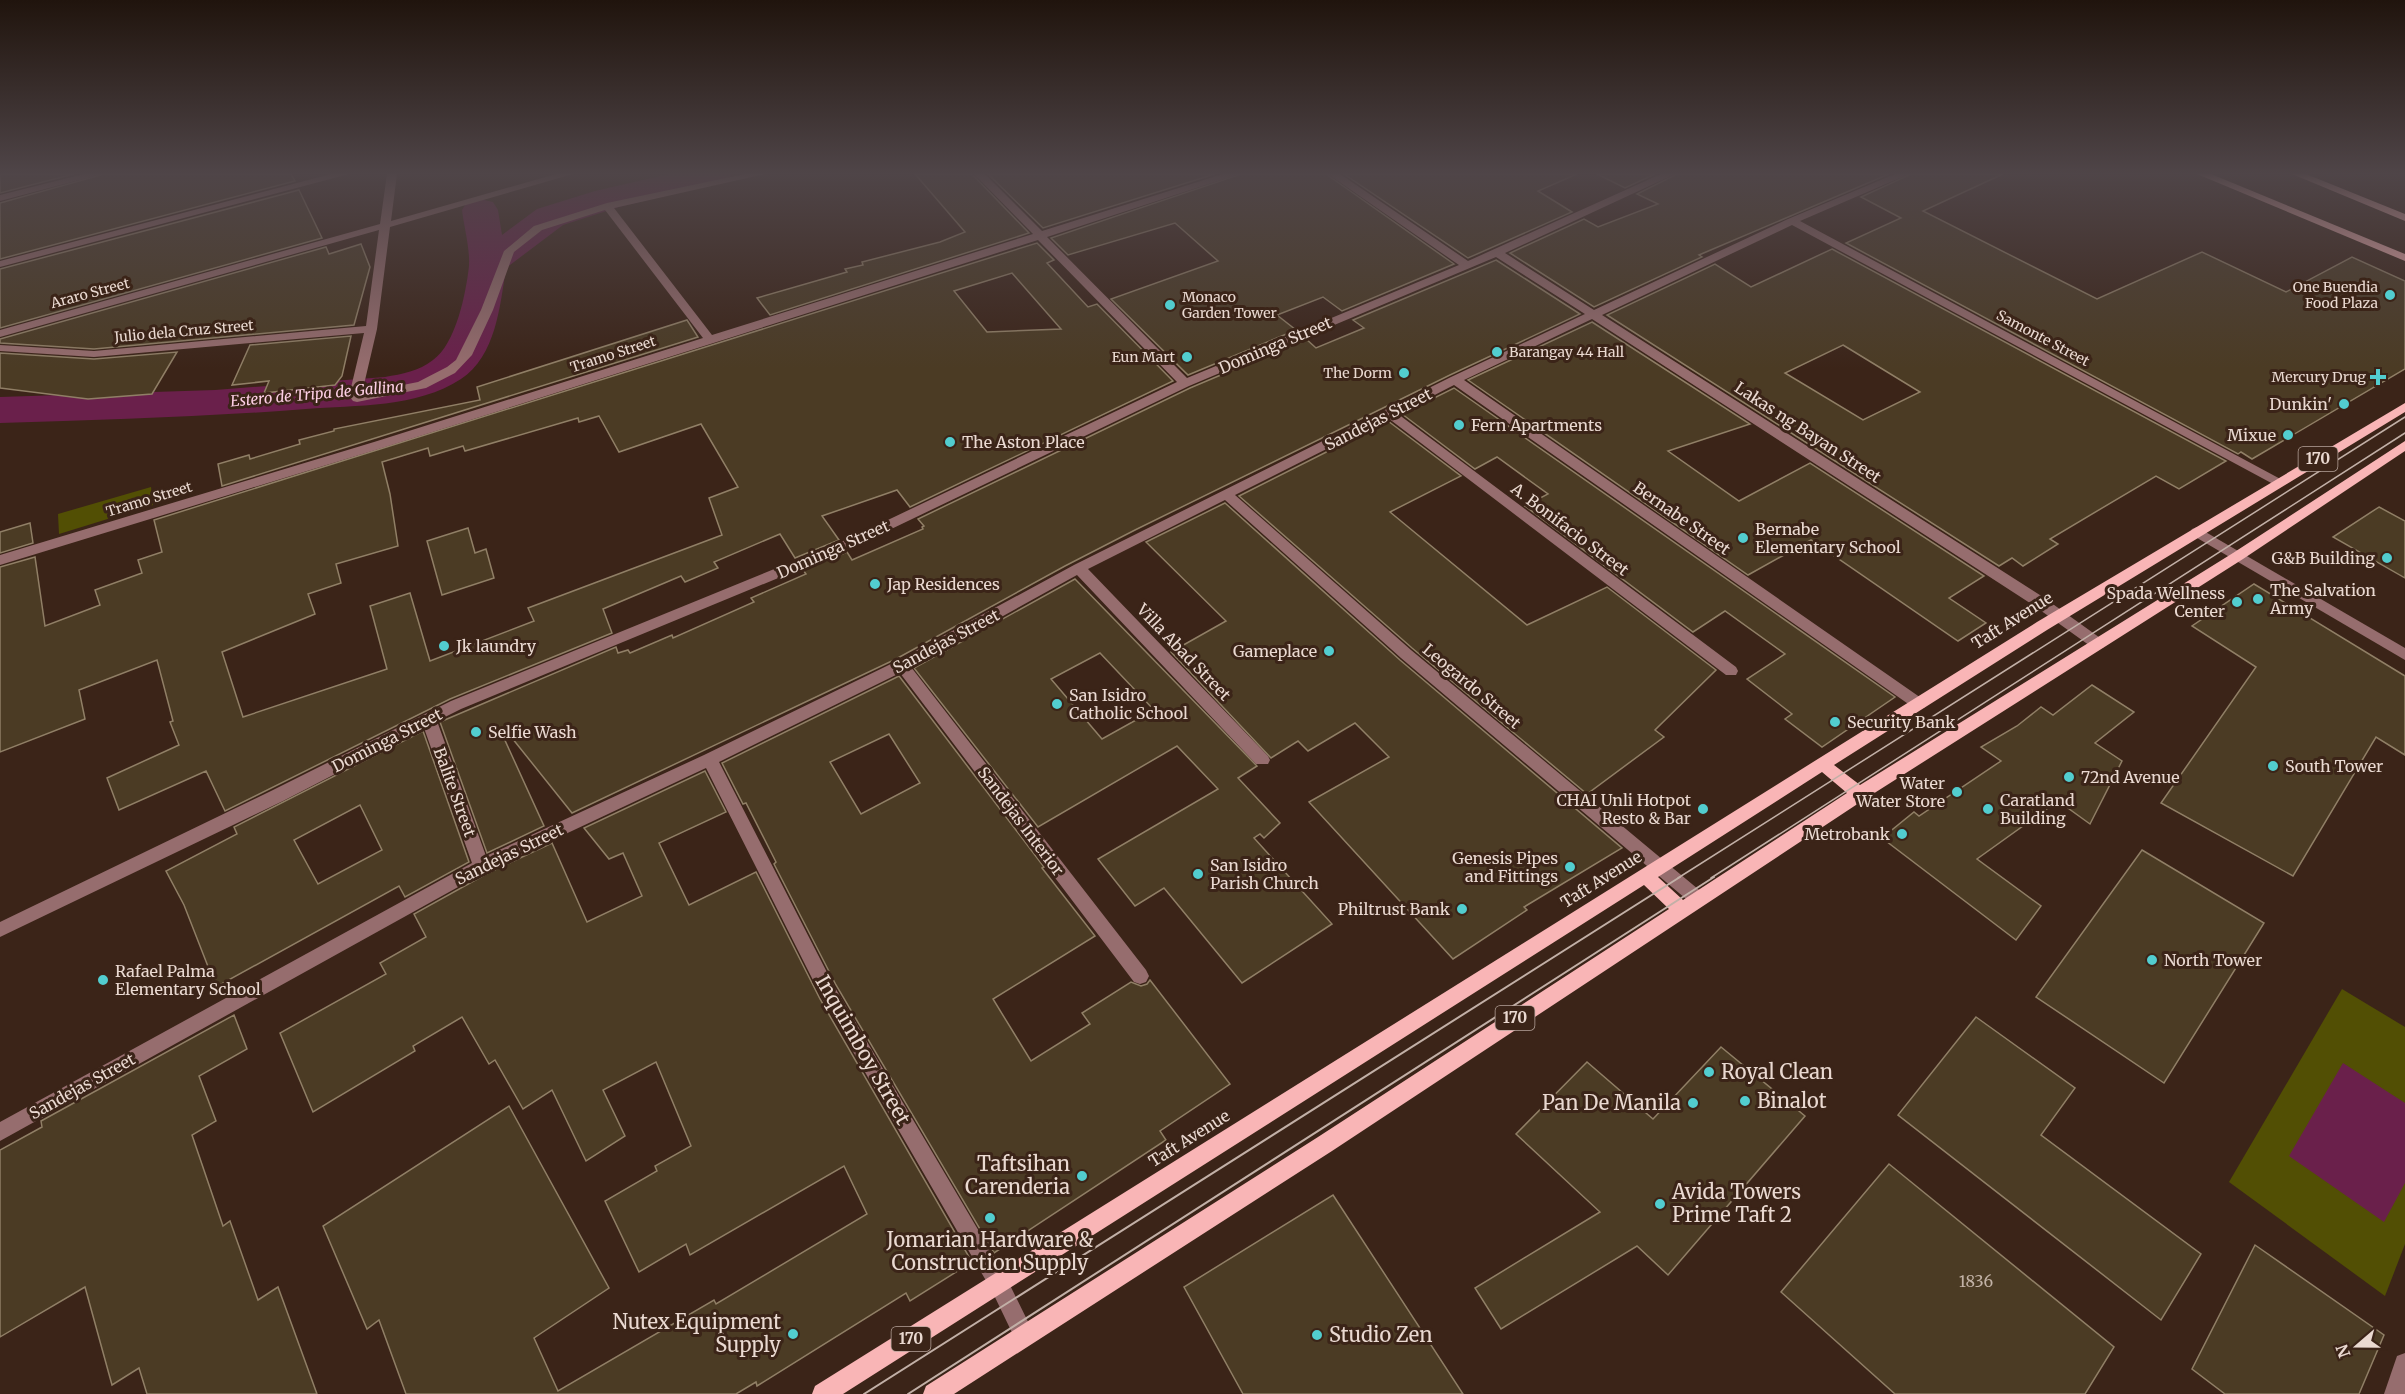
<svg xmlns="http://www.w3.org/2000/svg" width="2405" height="1394" viewBox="0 0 2405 1394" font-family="Merriweather,serif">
  <rect width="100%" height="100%" fill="#3b2418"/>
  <g fill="#524f04">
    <path d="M151 487 153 505 59 534 58 514Z"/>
    <path d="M2342 989 2405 1027V1244L2385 1296 2229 1182Z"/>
  </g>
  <path fill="#6a204b" d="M2343 1063 2405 1103V1183L2384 1222 2289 1156Z"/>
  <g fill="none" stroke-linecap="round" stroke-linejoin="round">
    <path fill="#6a204b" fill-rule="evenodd" d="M669 174H732L727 181 619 207 563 225 506 268C500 306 496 356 461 379 417 408 356 405 306 409 204 417 102 420 0 423V397L215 390 385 377C402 374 419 371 433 360 456 344 466 293 469 266 470 248 464 227 462 210L467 202 480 199 493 202 498 210 502 235 537 209 595 191Z"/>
  </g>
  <g fill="#4b3b24" stroke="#907f66" stroke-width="1.5" fill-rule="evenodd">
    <path d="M0 174H74L0 193Z"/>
    <path d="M104 174H291L295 181 0 259V203Z"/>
    <path d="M915 174H972L1029 233 770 315 757 298 847 272 845 269 863 265 862 262 940 242 965 232Z"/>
    <path d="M988 174H1215L1043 228Z"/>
    <path d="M1241 174H1326L1454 264 1342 311 1323 297 1277 315 1296 330 1188 375 1111 299 1218 261 1175 223 1068 255 1051 238Z"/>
    <path d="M1344 174H1577L1538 191 1572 212 1468 258Z"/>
    <path d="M1597 174H1655L1625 188Z"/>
    <path d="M1677 174H1889L1699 255 1702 257 1594 307 1510 253 1584 219 1598 227 1658 204 1637 194Z"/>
    <path d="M1911 174H2003L1923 211 2097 299 2202 252 2286 292 2352 257 2405 281V369L2252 459 2241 452 2238 454 1846 243 1901 218 1861 197Z"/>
    <path d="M299 190 322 238 0 328V269Z"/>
    <path d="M1037 243 1054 260 1047 263 1088 307 1097 304 1173 381 910 507 897 490 822 516 839 540 795 558 780 534 714 562 718 568 685 582 681 576 603 609 612 633 450 699 225 811 206 771 119 810 107 778 179 745 170 722 173 721 157 660 79 690 85 719 0 752V567L35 557 45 626 100 605 95 590 142 573 138 560 162 552 154 520ZM1012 273 1061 329 987 332 954 291ZM599 416 619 452 701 424 738 487 709 498 722 535 528 608 534 621 430 661 410 593 370 606 387 669 243 717 222 652 315 614 308 594 341 583 336 564 398 546 390 494 382 462 428 448 430 456 463 446 465 451 578 418 579 422Z"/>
    <path d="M361 244 370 267 354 325 94 349 0 343V339L326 247 329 254Z"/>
    <path d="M1832 249 2226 461 2179 489 2156 476 2050 539 2058 544 2023 566 2012 558 1999 566 1607 315 1715 264 1751 287ZM1843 345 1920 392 1863 420 1785 373Z"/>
    <path d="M1496 260 1580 314 1450 375 1135 530 1065 566 896 659 572 813 508 733 503 736 544 826 487 853 440 722 616 647 618 653 628 650 630 653 672 635 673 638 754 602 751 598 806 574 803 570 847 552 852 560 923 529 922 527 924 526 918 519 1190 388 1306 339 1316 348 1364 328 1353 320Z"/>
    <path d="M687 320 698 337 222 486 218 464 249 455 250 459 300 444 299 440 334 431V429L480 400 477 387Z"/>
    <path d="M1592 322 1750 424 1668 451 1739 501 1810 463 1984 576 1949 598 1986 623 1958 641 1811 540 1748 575 1468 380Z"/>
    <path d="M351 336 342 376 335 385 264 393 269 381 232 385 250 345Z"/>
    <path d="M177 352 152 394 88 399 0 388V353L94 359Z"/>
    <path d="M1454 388 1895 697 1822 747 1785 719 1792 714 1747 679 1785 654 1725 611 1693 632 1525 506 1548 494 1497 457 1475 469 1402 414Z"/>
    <path d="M1388 421 1461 476 1390 512 1527 625 1607 587 1716 670 1655 730 1664 737 1587 794 1412 648 1239 496Z"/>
    <path d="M1225 503 1400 660 1622 848 1524 907 1527 910 1453 959 1309 802 1389 757 1355 723 1308 751 1298 741 1271 758 1171 652 1226 621 1146 542Z"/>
    <path d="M2379 507 2405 521V578L2333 537Z"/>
    <path d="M30 523 33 543 0 553V532Z"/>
    <path d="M468 528 475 553 486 549 494 578 442 595 427 541Z"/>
    <path d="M1075 579 1257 766 1238 778 1280 823 1264 838 1260 834 1254 838 1332 924 1242 983 1164 888 1135 906 1098 859 1218 789 1177 746 1038 827 914 668ZM1100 653 1154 710 1102 739 1051 679Z"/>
    <path d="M2254 584 2405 676V755L2376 737 2293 876 2161 803 2256 667 2192 626Z"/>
    <path d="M899 676 1044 867 1042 868 1095 936 993 999 1031 1061 1090 1024 1082 1013 1131 982 1141 986 1147 984 1150 980 1230 1084 1160 1131 1166 1140 994 1253 836 985 774 864 776 862 746 803 743 804 722 763ZM889 734 920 783 861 814 830 762Z"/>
    <path d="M2092 685 2134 712 2095 743 2122 761 2090 824 2058 801 1977 859 2041 906 2016 940 1882 838 1914 812 1919 816 2001 761 1981 747 2017 726 2041 707 2053 715Z"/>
    <path d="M423 731 469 862 405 897 399 886 216 987 184 905 166 871 237 834 234 827ZM360 805 382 850 318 884 294 840Z"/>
    <path d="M705 771 726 812 659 843 689 905 756 872 820 999 972 1262 910 1301 906 1293 757 1386 756 1382 736 1394H406L379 1320 367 1329 323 1226 509 1106 609 1288 534 1338 558 1391 714 1300 716 1304 867 1214 844 1166 690 1255 686 1244 639 1272 605 1201 657 1171 655 1166 691 1146 656 1062 603 1090 625 1136 586 1161 552 1090 523 1109 495 1060 489 1064 462 1017 413 1046 415 1051 313 1112 280 1033 386 974 380 963 426 937 414 914 488 873 552 843 587 922 642 896 623 853 609 859 584 828Z"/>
    <path d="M2142 850 2264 923 2164 1083 2036 997Z"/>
    <path d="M234 1015 247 1049 199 1076 216 1121 192 1135 223 1226 230 1221 258 1300 278 1287 317 1394H147L139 1368 112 1385 85 1287 0 1337V1150L42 1127 41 1121Z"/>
    <path d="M1976 1017 2075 1088 2041 1135 2201 1254 2161 1320 1898 1115Z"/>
    <path d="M1721 1047 1805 1116 1668 1275 1637 1246 1501 1329 1475 1288 1600 1212 1516 1134 1587 1062 1653 1119Z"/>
    <path d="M1889 1164 2114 1347 2085 1394H1895L1781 1292Z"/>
    <path d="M1333 1195 1463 1394H1243L1184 1287Z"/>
    <path d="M2255 1245 2384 1335 2359 1394H2225L2192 1369Z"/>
  </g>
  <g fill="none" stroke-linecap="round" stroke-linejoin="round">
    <g fill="#966d6e" fill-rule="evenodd">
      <path d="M84 174H102L0 201V195Z"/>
      <path d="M331 174H349L0 267V261Z"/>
      <path d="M387 174H397L391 221 556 174H573L390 227 377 329 362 393 418 382 447 367 456 360 481 310 504 251 534 226 607 203 745 174H765L614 208 712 335 1033 234 974 174H985L1042 231 1223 174H1239L1047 237 1187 378 1459 265 1328 174H1340L1468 261 1661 174H1675L1505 253 1594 310 1788 219 1895 174H1909L1800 221 2286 482 2280 486 2275 485 1792 225 1602 315 2043 597 2103 640 2105 644 2103 648H2093L2033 605 1592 319 1464 380 1924 700 1927 704 1924 708H1914L1454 385 1398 414 1736 667 1738 671 1736 675H1726L1388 418 1235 495 1411 650 1704 894 1706 899 1704 904 1698 906 1692 904 1401 658 1225 500 1088 569 1268 756 1270 760 1268 764H1256L1077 575 911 667 1146 970 1149 976 1146 982 1140 984 1134 982 900 673 719 762 834 986 1006 1277 1035 1336 1031 1343 1024 1347 1017 1343 992 1291 822 998 706 768 487 871 0 1141V1122L472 863 424 728 283 801 0 937V922L271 791 451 701 848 539 1177 382 1038 240 382 448 0 565V555L374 442 703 338 605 210 542 230 514 252 493 310 472 355 455 373 426 388 357 402 353 401 349 396 364 333 94 357 0 351V345L94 351 366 326 379 230 0 337V330L380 224ZM1496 257 1585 314 1451 377 1074 565 897 661 704 755 486 856 437 721 461 709 858 545 1189 386Z"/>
      <path d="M2197 527 2405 648V660L2192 535 2190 532 2192 529Z"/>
      <path d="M2405 1353V1394H2384L2397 1356Z"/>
    </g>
    <g fill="#f9b5b6" fill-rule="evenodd">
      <path d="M2197 174H2211L2405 254V261Z"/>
      <path d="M2292 174H2306L2405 214V221Z"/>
      <path d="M2405 403V412L2047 630 1834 765 1860 785 2233 553 2405 441V451L2243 559 1865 799 1332 1151 954 1394H923L926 1386 1318 1137 1669 909 1644 885 843 1394H812L815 1386 2037 622ZM1822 772 1847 793 1683 900 1658 877Z"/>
    </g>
    <g stroke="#c2b0a7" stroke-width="1.5">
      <path d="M1678 878 2405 417"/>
      <path d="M1711 878 2405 433"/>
    </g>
    <g stroke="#c2b0a7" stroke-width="2">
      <path d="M864 1394 1680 877"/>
      <path d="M908 1394 1714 877"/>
    </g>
  </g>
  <linearGradient id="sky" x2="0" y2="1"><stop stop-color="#20140d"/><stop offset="0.47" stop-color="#4f4548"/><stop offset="1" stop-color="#4f4548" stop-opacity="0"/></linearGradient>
  <rect width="2405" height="369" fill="url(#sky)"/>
  <g fill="#52cdcf" stroke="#3b2418" stroke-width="2">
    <circle cx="2390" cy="295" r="6"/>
    <circle cx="1170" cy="305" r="6"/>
    <circle cx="1497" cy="352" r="6"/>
    <circle cx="1187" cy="357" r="6"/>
    <circle cx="1404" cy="373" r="6"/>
    <path d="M2375 368h6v6h6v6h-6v6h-6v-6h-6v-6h6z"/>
    <circle cx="2344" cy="404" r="6"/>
    <circle cx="1459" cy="425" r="6"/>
    <circle cx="2288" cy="435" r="6"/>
    <circle cx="950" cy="442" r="6"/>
    <circle cx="1743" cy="538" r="6"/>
    <circle cx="2387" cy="558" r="6"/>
    <circle cx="875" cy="584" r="6"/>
    <circle cx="2258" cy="599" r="6"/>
    <circle cx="2237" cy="602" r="6"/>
    <circle cx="444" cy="646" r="6"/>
    <circle cx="1329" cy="651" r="6"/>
    <circle cx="1057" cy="704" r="6"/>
    <circle cx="1835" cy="722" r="6"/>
    <circle cx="476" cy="732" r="6"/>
    <circle cx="2273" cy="766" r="6"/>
    <circle cx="2069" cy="777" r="6"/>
    <circle cx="1957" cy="792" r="6"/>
    <circle cx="1703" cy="809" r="6"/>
    <circle cx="1988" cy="809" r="6"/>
    <circle cx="1902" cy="834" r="6"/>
    <circle cx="1570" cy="867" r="6"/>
    <circle cx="1198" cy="874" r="6"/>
    <circle cx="1462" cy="909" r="6"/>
    <circle cx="2152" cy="960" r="6"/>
    <circle cx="103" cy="980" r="6"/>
    <circle cx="1709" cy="1072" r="6"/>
    <circle cx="1745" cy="1101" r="6"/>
    <circle cx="1693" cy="1103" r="6"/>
    <circle cx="1082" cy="1176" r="6"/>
    <circle cx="1660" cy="1204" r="6"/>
    <circle cx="990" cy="1218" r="6"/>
    <circle cx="793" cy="1334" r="6"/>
    <circle cx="1317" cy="1335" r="6"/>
  </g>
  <g text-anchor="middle" stroke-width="6" stroke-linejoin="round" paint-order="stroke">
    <g font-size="14" fill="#ead9d1" stroke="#3b2418" text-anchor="end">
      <text x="2378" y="292">One Buendia<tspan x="2378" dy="16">Food Plaza</tspan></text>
      <text x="1182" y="302" text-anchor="start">Monaco<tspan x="1182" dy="16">Garden Tower</tspan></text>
      <text x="1509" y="357" text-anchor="start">Barangay 44 Hall</text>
      <text x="1175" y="362">Eun Mart</text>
      <text x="1392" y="378">The Dorm</text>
      <text x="2366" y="382">Mercury Drug</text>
    </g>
    <g font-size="14" fill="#ead9d1" stroke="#3b2418">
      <text transform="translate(90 293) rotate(-15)" y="5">Araro Street</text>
      <text transform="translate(184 331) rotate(-5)" y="5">Julio dela Cruz Street</text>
      <text transform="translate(2043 338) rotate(28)" y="5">Samonte Street</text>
      <text transform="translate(613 354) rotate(-18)" y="5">Tramo Street</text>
      <text transform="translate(149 499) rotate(-17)" y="5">Tramo Street</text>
    </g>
    <g font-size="15" font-style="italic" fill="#fdcfe5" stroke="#3b2418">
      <text transform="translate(317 394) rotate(-5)" y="5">Estero de Tripa de Gallina</text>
    </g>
    <g fill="#3b2418" stroke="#b6a39a" stroke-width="1.5">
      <rect x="2298.5" y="447" width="39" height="24" rx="4.5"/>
      <rect x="1495.5" y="1006" width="39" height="24" rx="4.5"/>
      <rect x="891.5" y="1327" width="39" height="24" rx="4.5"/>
    </g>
    <g font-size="15" font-weight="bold" fill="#ead9d1">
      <text x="2318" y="464">170</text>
      <text x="1515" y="1023">170</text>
      <text x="911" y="1344">170</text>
    </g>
    <g font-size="16" fill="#ead9d1" stroke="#3b2418">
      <text transform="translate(1275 345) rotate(-23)" y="6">Dominga Street</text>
      <text transform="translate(1378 419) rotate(-27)" y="6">Sandejas Street</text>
      <text transform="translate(1808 432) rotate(33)" y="6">Lakas ng Bayan Street</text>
      <text transform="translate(1682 518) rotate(35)" y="6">Bernabe Street</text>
      <text transform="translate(1570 529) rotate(37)" y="6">A. Bonifacio Street</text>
      <text transform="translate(833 549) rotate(-24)" y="6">Dominga Street</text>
      <text transform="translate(2012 620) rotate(-32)" y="6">Taft Avenue</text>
      <text transform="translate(946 641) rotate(-28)" y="6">Sandejas Street</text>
      <text transform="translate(1184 652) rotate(46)" y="6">Villa Abad Street</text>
      <text transform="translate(1472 686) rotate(40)" y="6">Leogardo Street</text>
      <text transform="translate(387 740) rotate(-27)" y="6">Dominga Street</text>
      <text transform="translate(455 792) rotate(70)" y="6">Balite Street</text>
      <text transform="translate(1021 821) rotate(53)" y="6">Sandejas Interior</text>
      <text transform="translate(509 854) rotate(-26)" y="6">Sandejas Street</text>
      <text transform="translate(1601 879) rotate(-32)" y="6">Taft Avenue</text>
      <text transform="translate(82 1086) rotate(-29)" y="6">Sandejas Street</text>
      <text transform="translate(1189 1138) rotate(-32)" y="6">Taft Avenue</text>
    </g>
    <g font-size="16" fill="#ead9d1" stroke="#3b2418" text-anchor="start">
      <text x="2332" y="410" text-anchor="end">Dunkin'</text>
      <text x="1471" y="431">Fern Apartments</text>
      <text x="2276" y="441" text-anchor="end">Mixue</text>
      <text x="962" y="448">The Aston Place</text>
      <text x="1755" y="535">Bernabe<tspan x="1755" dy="18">Elementary School</tspan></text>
      <text x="2375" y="564" text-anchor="end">G&amp;B Building</text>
      <text x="887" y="590">Jap Residences</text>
      <text x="2270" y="596">The Salvation<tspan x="2270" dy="18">Army</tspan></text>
      <text x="2225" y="599" text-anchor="end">Spada Wellness<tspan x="2225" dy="18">Center</tspan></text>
      <text x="456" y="652">Jk laundry</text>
      <text x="1317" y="657" text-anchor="end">Gameplace</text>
      <text x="1069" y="701">San Isidro<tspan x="1069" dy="18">Catholic School</tspan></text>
      <text x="1847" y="728">Security Bank</text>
      <text x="488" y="738">Selfie Wash</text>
      <text x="2285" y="772">South Tower</text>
      <text x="2081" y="783">72nd Avenue</text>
      <text x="1945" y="789" text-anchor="end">Water<tspan x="1945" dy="18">Water Store</tspan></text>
      <text x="1691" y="806" text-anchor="end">CHAI Unli Hotpot<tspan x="1691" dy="18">Resto &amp; Bar</tspan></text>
      <text x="2000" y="806">Caratland<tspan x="2000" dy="18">Building</tspan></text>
      <text x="1890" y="840" text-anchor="end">Metrobank</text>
      <text x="1558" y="864" text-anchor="end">Genesis Pipes<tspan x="1558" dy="18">and Fittings</tspan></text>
      <text x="1210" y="871">San Isidro<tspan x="1210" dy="18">Parish Church</tspan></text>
      <text x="1450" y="915" text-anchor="end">Philtrust Bank</text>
      <text x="2164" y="966">North Tower</text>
      <text x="115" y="977">Rafael Palma<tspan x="115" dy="18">Elementary School</tspan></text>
    </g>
    <g font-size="16" fill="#c2b2a6">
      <text x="1976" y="1287">1836</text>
    </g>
    <g font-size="20" fill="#ead9d1" stroke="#3b2418">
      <text transform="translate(863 1050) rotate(60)" y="7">Inquimboy Street</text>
    </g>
    <g font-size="20" fill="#ead9d1" stroke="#3b2418" text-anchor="start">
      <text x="1721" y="1079">Royal Clean</text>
      <text x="1757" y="1108">Binalot</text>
      <text x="1681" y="1110" text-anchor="end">Pan De Manila</text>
      <text x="1070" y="1171" text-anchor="end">Taftsihan<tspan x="1070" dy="23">Carenderia</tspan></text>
      <text x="1672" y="1199">Avida Towers<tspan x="1672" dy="23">Prime Taft 2</tspan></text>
      <text x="990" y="1247" text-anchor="middle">Jomarian Hardware &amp;<tspan x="990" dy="23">Construction Supply</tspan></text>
      <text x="781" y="1329" text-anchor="end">Nutex Equipment<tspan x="781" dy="23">Supply</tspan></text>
      <text x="1329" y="1342">Studio Zen</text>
    </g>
  </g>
  <g transform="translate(2357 1346) rotate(250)" stroke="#3b2418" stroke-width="4.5" paint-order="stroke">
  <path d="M0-4.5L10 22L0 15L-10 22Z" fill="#ead9d1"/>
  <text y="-9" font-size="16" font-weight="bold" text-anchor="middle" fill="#ead9d1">N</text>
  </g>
</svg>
